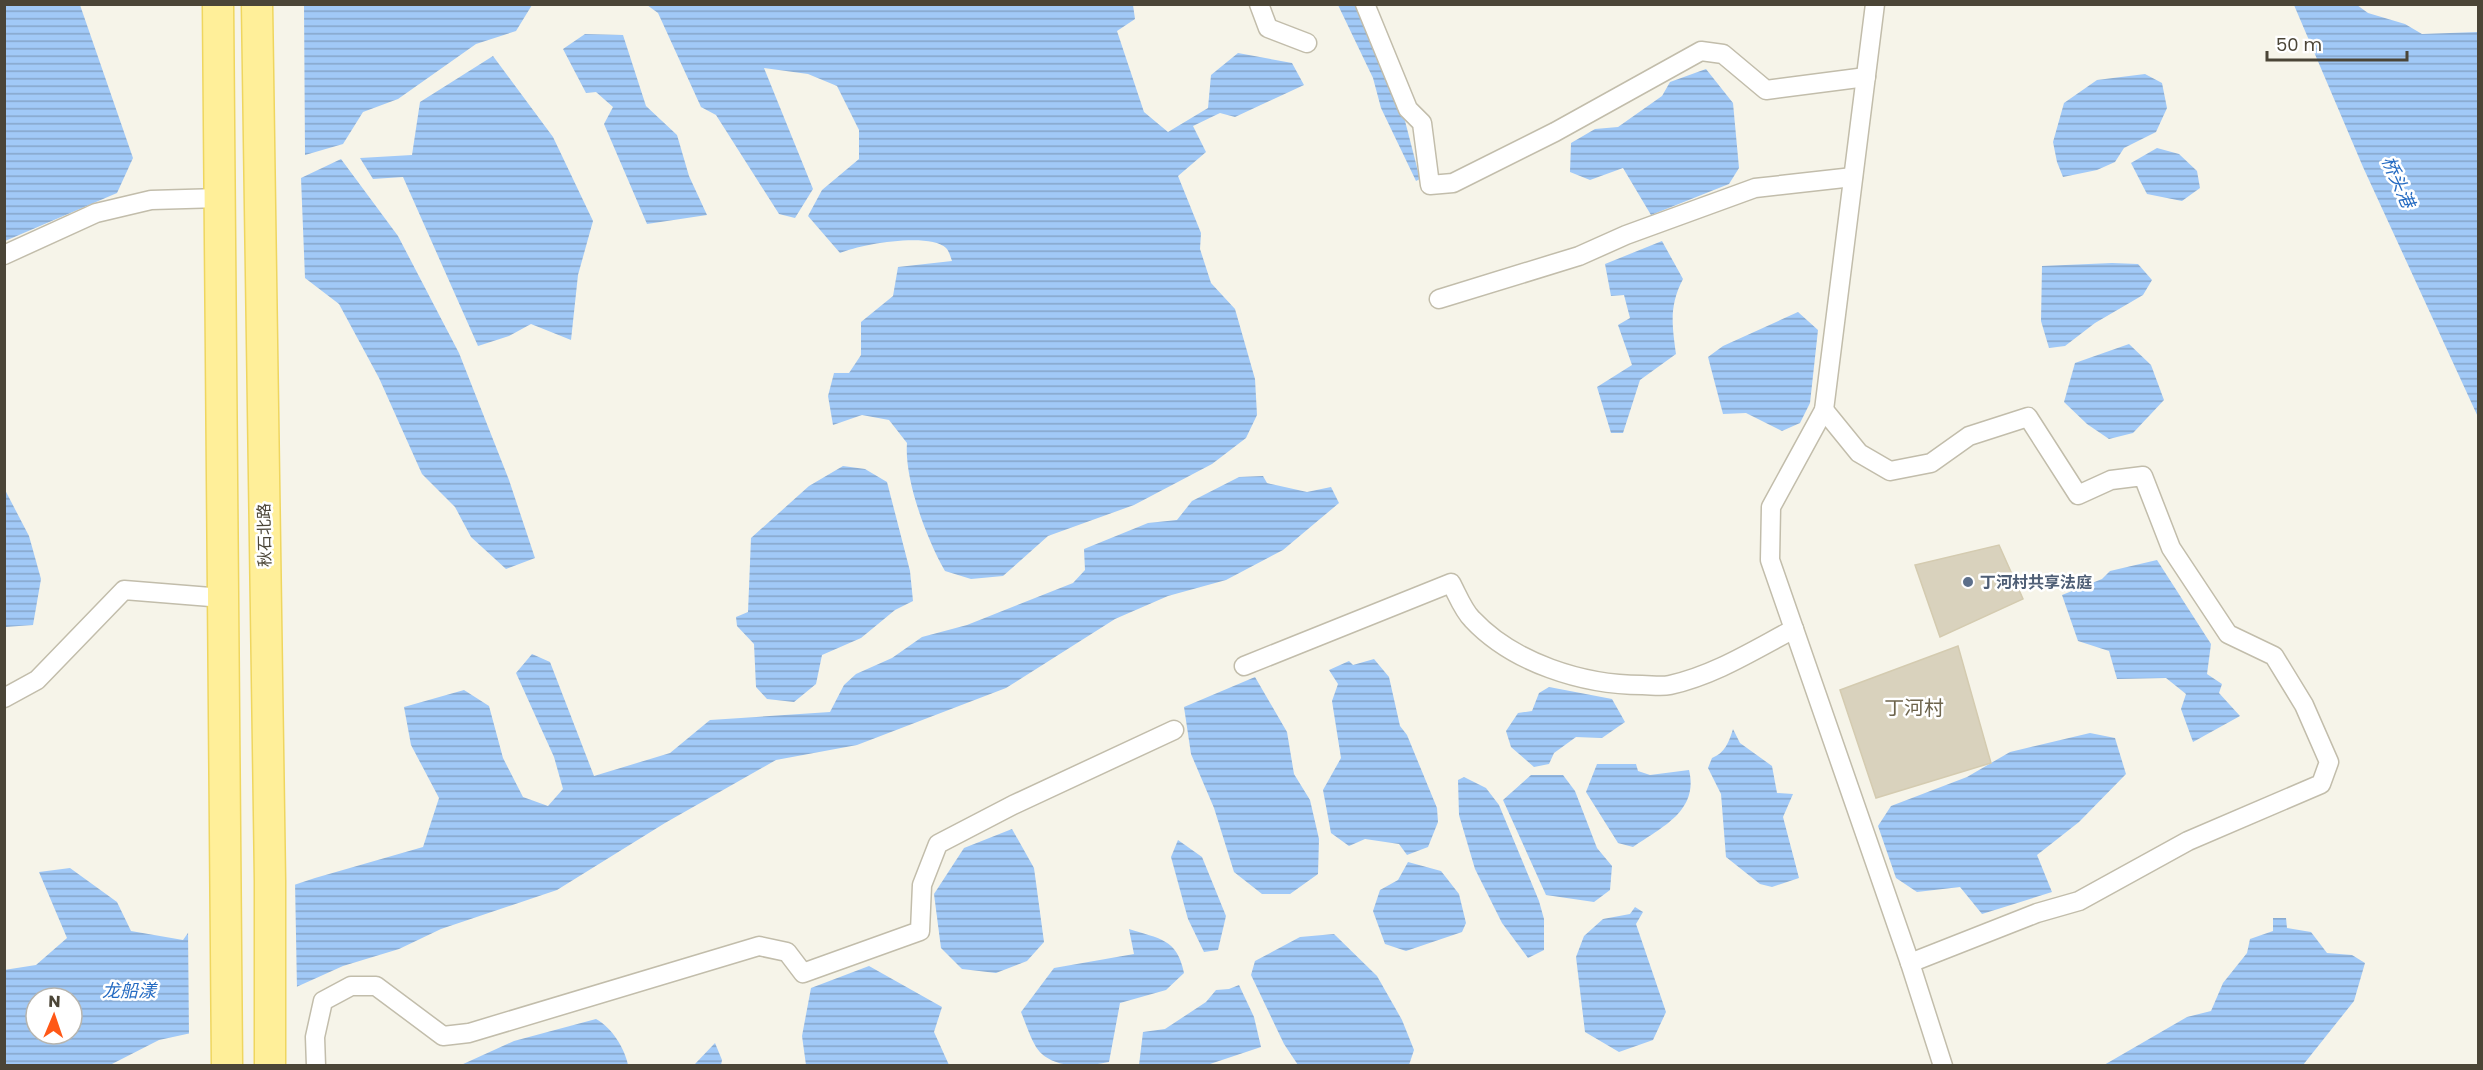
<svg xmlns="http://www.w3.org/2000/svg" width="2483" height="1070" viewBox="0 0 2483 1070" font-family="Poppins,'Noto Sans SC',sans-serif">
  <defs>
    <pattern id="water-rules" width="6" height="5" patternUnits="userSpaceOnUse" patternTransform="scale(1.5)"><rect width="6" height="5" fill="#a1c9f7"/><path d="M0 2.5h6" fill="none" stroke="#85a5c9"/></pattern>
  </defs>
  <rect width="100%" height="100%" fill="#f6f4e9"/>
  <g fill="url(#water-rules)" fill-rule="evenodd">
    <path d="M5 4 80 5 133 158 117 193 5 241Z"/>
    <path d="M304 5V4L532 5 516 31 476 44 398 99 363 112 343 144 305 155Z"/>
    <path d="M647 5H1133L1135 19 1117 31 1144 112 1168 132 1208 108 1211 75 1238 53 1292 63 1304 85 1235 117 1220 113 1193 126 1206 152 1178 176 1201 233 1200 249 1211 283 1235 309 1255 379 1257 415 1246 438 1212 464 1134 505 1048 536 1003 576 971 579 945 571C927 540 904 479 907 443L889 420 862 415 833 425 828 396 834 373H849L861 355V322L893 296 898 267 952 261C951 258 949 251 946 248 930 232 860 244 840 253L808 216 822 190 859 159V130L837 86 808 74 764 68 813 189 795 218 779 214 716 115 701 107 658 13Z"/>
    <path d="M1338 5H1356L1404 117 1420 179 1416 181 1381 108 1373 78Z"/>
    <path d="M2294 5H2357L2368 13 2405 24 2422 34 2478 32V417L2363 167Z"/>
    <path d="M585 34 623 35 646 106 677 135 689 176 707 215 647 224 604 124 613 107 596 92 586 93 563 49Z"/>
    <path d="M493 56 553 137 593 221 578 275 571 340 531 324 509 336 478 346 403 177 373 179 360 158 412 155 420 102Z"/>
    <path d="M1706 69 1733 103 1739 168 1729 184 1651 215 1623 168 1590 180 1570 172 1571 143 1595 129 1618 127 1662 96 1670 82Z"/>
    <path d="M2145 74 2162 83 2167 108 2156 132 2124 148 2115 162 2097 170 2063 177 2057 162 2053 142 2064 103 2097 80Z"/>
    <path d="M2157 148 2179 154 2197 171 2200 188 2182 201 2147 194 2131 163Z"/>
    <path d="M341 159 398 236 459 353 509 480 535 558 506 569 471 537 455 507 422 474 379 378 339 304 305 278 301 178Z"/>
    <path d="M1662 241 1683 279C1669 306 1672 324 1676 354L1640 380 1623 433H1611L1597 387 1632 365 1618 325 1630 318 1624 295 1611 296 1605 264Z"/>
    <path d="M2112 263 2138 264 2152 280 2143 295 2095 323 2065 346 2049 348 2041 321 2042 266Z"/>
    <path d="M1798 312 1818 330 1810 403 1800 423 1782 431 1746 413 1723 414 1708 357 1723 346Z"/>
    <path d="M2129 344 2151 365 2164 400 2133 433 2109 439 2087 424 2064 402 2075 363Z"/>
    <path d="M843 466 865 469 887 482 910 571 913 601 895 610 861 638 822 655 816 684 794 702 767 699 756 687 754 644 737 626 736 617 748 612 751 538 809 486Z"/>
    <path d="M1263 476 1267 483 1307 492 1331 487 1339 503 1283 550 1226 580 1168 596 1115 619 1006 688 857 745 776 760 665 823 557 890 441 929 399 949 343 966 196 1032 159 1040 110 1065H5L4 970 36 965 67 938 39 872 70 868 117 902 131 931 183 940 200 916 315 878 423 847 439 798 411 745 404 707 464 690 489 706 503 758 523 797 548 806 563 789 554 757 516 673 532 654 550 662 594 776 670 753 710 720 830 712 844 685 856 674 892 658 922 637 967 625 1073 583 1085 570 1084 549 1148 523 1177 520 1192 501 1239 477ZM36 998H72V1034H36Z"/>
    <path d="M4 488 29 536 41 579 33 625 5 627Z"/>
    <path d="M2157 560 2211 644 2207 674 2222 684 2219 693 2240 716 2193 742 2181 709 2186 694 2166 678 2117 679 2109 651 2078 641 2062 595 2102 579 2110 571Z"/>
    <path d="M1374 659 1389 677 1400 726 1407 735 1437 808 1438 822 1428 847 1407 855 1399 844 1365 839 1349 846 1331 833 1323 790 1341 758 1332 701 1338 684 1329 670 1349 661 1353 665Z"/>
    <path d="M1255 677 1287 732 1294 774 1310 800 1319 839 1318 874 1290 894H1262L1234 872 1214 808 1191 754 1184 707Z"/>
    <path d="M1549 687 1612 699 1625 722 1602 738 1576 737 1554 753 1549 764 1534 767 1511 747 1506 731 1518 713 1532 711 1539 693Z"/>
    <path d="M1733 729 1740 743 1772 766 1777 793 1793 794 1783 817 1799 878 1772 887 1760 884 1726 857 1721 794 1708 768 1712 758C1725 753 1729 742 1733 729Z"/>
    <path d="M2090 733 2115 738 2126 774 2079 822 2037 855 2052 892 1982 914 1960 887 1917 892 1896 878 1878 826 1891 806 1967 777 2010 752Z"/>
    <path d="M1597 764H1636L1638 771 1650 775 1689 770C1699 811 1662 827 1633 847L1618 843 1586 792Z"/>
    <path d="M1531 775H1563L1575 791 1597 848 1612 866 1610 890 1594 902 1546 895 1503 800Z"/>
    <path d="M1464 777 1486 788 1499 805 1539 901 1544 919V950L1528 958 1502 923 1475 869 1459 815 1458 780Z"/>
    <path d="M1012 829 1034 868 1044 942 1027 961 996 973 962 969 941 948 934 894 964 848Z"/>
    <path d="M1178 840 1202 857 1226 916 1218 950 1204 952 1188 919 1171 857Z"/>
    <path d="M1408 862 1441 871 1459 894 1466 923 1462 932 1406 951 1385 944 1373 911 1380 890 1398 880Z"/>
    <path d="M1635 907 1643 912 1636 924 1666 1012 1653 1040 1619 1052 1585 1032 1576 957 1584 936 1603 919 1630 914Z"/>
    <path d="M2273 918H2286L2287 928 2311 932 2327 953 2352 955 2365 963 2354 1001 2303 1065H2104L2187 1017 2211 1011 2223 983 2247 953 2250 939 2273 931Z"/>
    <path d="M1129 929C1159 939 1177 938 1184 973L1166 990 1120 1003 1109 1062C1086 1067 1051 1070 1036 1047 1030 1037 1026 1024 1021 1012L1054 968 1134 954Z"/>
    <path d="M1334 934 1377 976 1402 1020 1414 1050 1409 1065H1298L1284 1044 1251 975 1255 961 1300 937Z"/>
    <path d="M869 966 942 1007 934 1032 949 1065H806L802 1036 811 988Z"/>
    <path d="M1239 985 1254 1017 1261 1047 1207 1065H1139L1143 1032 1165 1029 1206 1002 1216 990 1229 989Z"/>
    <path d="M596 1019C612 1028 624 1047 628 1065H461L514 1041Z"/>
    <path d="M715 1043 722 1060 721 1065H694Z"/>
  </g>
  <path fill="#f6f4e9" d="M295 881 297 990 189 1037 188 927 199 913Z"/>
  <g fill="#d9d2bd" stroke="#d4cbb0" stroke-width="1.5">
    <path d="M1999 545 2023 599 1940 637 1915 565Z"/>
    <path d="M1958 646 1991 763 1876 798 1840 690Z"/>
  </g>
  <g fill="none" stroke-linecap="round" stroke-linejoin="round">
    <defs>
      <g id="minor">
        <path d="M1259 4 1268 28 1307 43"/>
        <path d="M1365 4 1408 109 1422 123 1430 185 1453 183 1555 132 1701 51 1723 54 1766 90 1866 77"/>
        <path d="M1875 4 1824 410 1771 507 1770 560 1910 963 1943 1066"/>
        <path d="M4 255 96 213 151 200 220 198"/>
        <path d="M1439 299 1579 256 1626 235 1755 188 1853 177"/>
        <path d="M1824 410 1859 453 1890 471 1931 463 1969 436 2028 417 2078 495 2111 480 2143 476 2171 548 2228 634 2274 656 2304 705 2329 762 2321 784 2188 841 2079 901 2037 913 1910 963"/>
        <path d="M1244 666 1451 583C1457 594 1463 610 1472 619 1513 663 1583 685 1642 685 1651 685 1661 687 1670 685 1715 675 1754 650 1794 629"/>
        <path d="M4 698 37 680 124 590 223 598"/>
        <path d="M316 1066 315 1037 323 1001 351 986H376L443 1036 469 1033 759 946 787 952 803 973 920 931 922 885 938 844 1013 805 1174 730"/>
      </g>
      <g id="primary">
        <path d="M218 4 227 1066"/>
        <path d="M257 4 270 881V1066"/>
      </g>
    </defs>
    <use href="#minor" stroke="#c2bdab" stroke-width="21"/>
    <use href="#primary" stroke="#efd65f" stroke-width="33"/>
    <use href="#minor" stroke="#fff" stroke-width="18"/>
    <use href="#primary" stroke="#ffef99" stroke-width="30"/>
  </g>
  <circle fill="#5c6f8a" stroke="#fff" stroke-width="2" cx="1968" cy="582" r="6"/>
  <g text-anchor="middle" stroke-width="5" stroke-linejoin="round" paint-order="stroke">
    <g font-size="16" fill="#4b4537" stroke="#fff">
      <text transform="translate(264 535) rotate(-91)" y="6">秋石北路</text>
    </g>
    <g font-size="16" font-weight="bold" fill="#4e5e75" stroke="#fff" text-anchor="start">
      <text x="1980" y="588">丁河村共享法庭</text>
    </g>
    <g font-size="18" font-style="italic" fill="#256bc2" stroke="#fff">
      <text transform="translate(2398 182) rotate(66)" y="6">桥头港</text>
      <text x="129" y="997">龙船漾</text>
    </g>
    <g font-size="20" fill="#6e654d" stroke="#fff">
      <text x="1914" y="715">丁河村</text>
    </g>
  </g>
  <rect width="2483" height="1070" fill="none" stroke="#4b4537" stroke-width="12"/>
  <g transform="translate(54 1016) rotate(2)"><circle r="28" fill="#ffffff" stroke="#b7b5af" stroke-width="1.5"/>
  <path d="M0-4.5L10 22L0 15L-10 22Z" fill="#ff5817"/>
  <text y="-9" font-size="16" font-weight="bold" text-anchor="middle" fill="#4b4537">N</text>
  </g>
  <path d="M2267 51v9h140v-9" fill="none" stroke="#4b4537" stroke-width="3"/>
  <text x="2276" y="51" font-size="18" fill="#4b4537" stroke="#ffffff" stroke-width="4.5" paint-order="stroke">50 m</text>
</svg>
